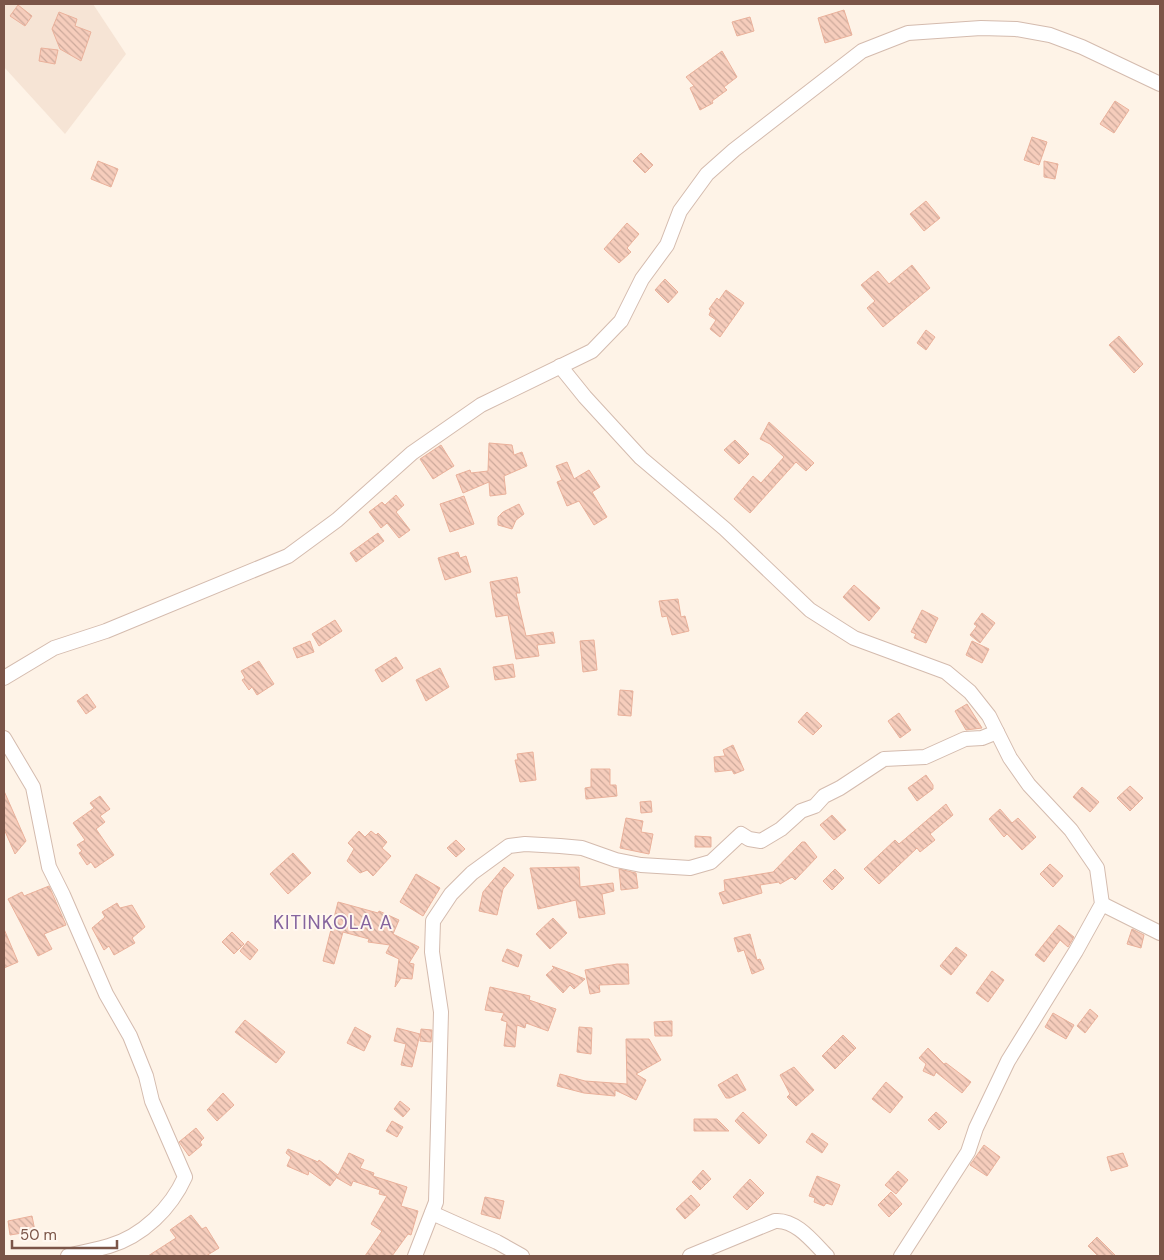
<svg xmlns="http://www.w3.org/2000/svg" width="1164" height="1260" viewBox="0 0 1164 1260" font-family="'DM Sans',sans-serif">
  <defs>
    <pattern id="building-back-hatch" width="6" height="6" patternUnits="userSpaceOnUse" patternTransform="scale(1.25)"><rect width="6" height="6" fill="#f6cdbc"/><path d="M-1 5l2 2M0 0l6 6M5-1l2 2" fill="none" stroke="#cca99b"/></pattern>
  </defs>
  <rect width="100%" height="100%" fill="#fef3e7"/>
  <path fill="#f6e4d5" d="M4 4H93L126 54 65 134 4 67Z"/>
  <g fill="url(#building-back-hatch)" stroke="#eab19b">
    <path d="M18 5 32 16 25 26 10 16Z"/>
    <path d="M844 10 852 35 825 43 818 18Z"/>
    <path d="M59 12 77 19 75 26 91 32 81 61 60 49 52 29Z"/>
    <path d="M750 17 754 31 737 36 732 22Z"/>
    <path d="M41 48 58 50 55 64 39 61Z"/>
    <path d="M722 51 737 77 724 87 727 90 712 101 713 103 700 110 690 88 694 86 686 77Z"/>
    <path d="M1115 101 1129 110 1114 133 1100 124Z"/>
    <path d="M1032 137 1047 142 1039 165 1024 160Z"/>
    <path d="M641 153 653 165 645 173 633 161Z"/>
    <path d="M98 161 118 169 111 187 91 179Z"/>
    <path d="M1044 161 1058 164 1055 179 1044 177Z"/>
    <path d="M926 201 940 218 924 231 910 214Z"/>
    <path d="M627 223 639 234 627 248 631 252 619 263 604 249Z"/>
    <path d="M912 265 930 288 883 327 867 308 875 301 861 285 878 271 889 284Z"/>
    <path d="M665 279 678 292 668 303 655 290Z"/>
    <path d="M726 290 744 303 720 337 710 329 716 320 709 315 711 310 709 309 717 298 719 300Z"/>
    <path d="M926 330 935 337 926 350 917 343Z"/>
    <path d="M1119 336 1143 364 1134 373 1109 345Z"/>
    <path d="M769 422 814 463 806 471 796 462 750 513 734 499 753 476 761 483 784 457 770 444 760 439Z"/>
    <path d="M735 440 749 454 739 464 724 450Z"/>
    <path d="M489 443 512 445 514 455 522 452 527 466 504 476 506 494 490 496 489 482 463 493 456 475 470 470 471 473 488 471Z"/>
    <path d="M441 445 454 466 433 479 420 459Z"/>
    <path d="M567 462 574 479 589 470 600 487 592 492 607 517 594 525 579 501 567 506 557 482 562 480 556 466Z"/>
    <path d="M396 495 404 505 396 512 410 530 399 538 387 523 381 528 369 512 382 502 385 505Z"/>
    <path d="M464 496 474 524 450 532 440 504Z"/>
    <path d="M519 504 524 514 516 520 512 529 498 525V517L503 512Z"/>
    <path d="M378 533 384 541 356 562 350 553Z"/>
    <path d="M458 552 460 558 466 556 471 572 445 580 438 558Z"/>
    <path d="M517 577 520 593H516L526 636 553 632 555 643 537 645 539 656 516 659 508 615 496 617 490 582Z"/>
    <path d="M854 585 880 608 869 621 843 597Z"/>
    <path d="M678 599 681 617 685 616 689 631 672 635 667 616 662 617 659 601Z"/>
    <path d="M922 610 938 618 926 643 914 638 916 634 911 632Z"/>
    <path d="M982 613 995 623 980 643 970 635 977 626 974 624Z"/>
    <path d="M335 620 342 631 319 646 312 634Z"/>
    <path d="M594 640 597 670 583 672 580 641Z"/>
    <path d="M310 641 314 652 297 658 293 648Z"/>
    <path d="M972 641 989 649 982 663 966 655Z"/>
    <path d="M396 657 403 668 382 682 375 670Z"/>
    <path d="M259 661 274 684 257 695 252 687 249 690 242 680 245 678 241 671Z"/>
    <path d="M513 664 515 677 495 680 493 667Z"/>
    <path d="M440 668 449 687 426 701 416 680Z"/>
    <path d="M620 690 633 691 631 716 618 715Z"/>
    <path d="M87 694 96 707 86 714 77 701Z"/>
    <path d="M967 704 982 728 966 730 955 711Z"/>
    <path d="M807 712 822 726 813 735 798 722Z"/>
    <path d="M899 713 911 730 900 738 888 721Z"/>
    <path d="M733 745 744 770 734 774 732 770 715 772 714 757 725 756 723 750Z"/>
    <path d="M533 752 536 780 520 782 515 760H518L517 754Z"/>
    <path d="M591 769H610V785H616L617 796 586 799 585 788 591 787Z"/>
    <path d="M926 775 933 785V789L917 801 908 788Z"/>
    <path d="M1130 786 1143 798 1130 811 1117 798Z"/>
    <path d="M1082 787 1099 802 1090 812 1073 797Z"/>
    <path d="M4 791 26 841 15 854 4 829Z"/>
    <path d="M100 796 110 809 100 816 105 822 96 829 114 855 95 868 91 862 87 865 79 853 82 851 77 845 85 840 73 823 94 808 90 803Z"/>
    <path d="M651 801 652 812 641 813 640 802Z"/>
    <path d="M946 804 953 815 930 834 935 840 920 852 917 848 879 884 864 869 895 840 899 844Z"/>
    <path d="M1000 809 1012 823 1018 818 1036 837 1022 850 1007 834 1004 837 989 819Z"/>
    <path d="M832 815 846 830 834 840 820 825Z"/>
    <path d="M626 818 643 821 641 832 653 834 649 854 620 848Z"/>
    <path d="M359 831 365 837 371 831 376 835 378 833 387 842 382 848 391 856 373 876 367 870 360 873 347 861 354 849 348 843Z"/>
    <path d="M695 836 711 837V847H695Z"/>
    <path d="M456 840 465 849 456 857 447 848Z"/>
    <path d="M802 842H805L817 857 795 880 792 877 780 884 779 882 760 885 762 893 723 904 719 893 725 891 724 880 773 872Z"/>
    <path d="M293 853 311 873 288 894 270 874Z"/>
    <path d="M1050 864 1063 876 1053 887 1040 874Z"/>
    <path d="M504 867 514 875 503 889 497 915 479 911 483 892Z"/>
    <path d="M579 867 580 887 613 883 614 891 602 894 605 914 579 918 576 900 538 909 530 868Z"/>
    <path d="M619 869 636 873 638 888 621 890Z"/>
    <path d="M835 869 844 878 832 890 823 881Z"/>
    <path d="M416 874 440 888 423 916 400 902Z"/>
    <path d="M49 886 66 925 44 934 52 949 38 956 8 899 22 892 24 896Z"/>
    <path d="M338 902 378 913 379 911 399 920 393 934 419 947 409 963 414 964 412 979 401 978 395 987 399 959 386 953 390 945 368 942 369 939 343 932 334 964 323 961Z"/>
    <path d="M117 903 120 908 132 905 145 927 132 938 135 943 114 955 109 946 104 950 92 928 105 917 102 912Z"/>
    <path d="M553 918 567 933 550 949 536 934Z"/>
    <path d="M1059 925 1074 937 1068 947 1060 940 1044 962 1035 955Z"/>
    <path d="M4 929 18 962 4 968Z"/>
    <path d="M1132 929 1144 935 1141 948 1127 944Z"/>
    <path d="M232 932 244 944 234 954 222 942Z"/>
    <path d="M750 934 757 960 760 959 764 969 752 974 744 950 738 952 734 938Z"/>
    <path d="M248 941 258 950 250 960 240 951Z"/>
    <path d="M956 947 967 955 951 975 940 966Z"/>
    <path d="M507 949 522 955 518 967 502 961Z"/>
    <path d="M617 964H628L629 984 599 985 600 992 590 994 585 970Z"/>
    <path d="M552 966 573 974 585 979 574 989 570 985 563 993 546 975 554 968Z"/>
    <path d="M992 971 1004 980 988 1002 976 993Z"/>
    <path d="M490 987 530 996 529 1000 556 1009 548 1031 526 1023 525 1028 517 1025 515 1047 504 1046 507 1022 501 1020 504 1013 485 1010Z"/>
    <path d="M1090 1009 1098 1016 1085 1033 1077 1026Z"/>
    <path d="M1053 1013 1074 1025 1066 1039 1045 1027Z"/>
    <path d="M245 1020 285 1052 276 1063 235 1032Z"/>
    <path d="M672 1021V1036H655L654 1022Z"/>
    <path d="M355 1027 371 1036 364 1051 347 1043Z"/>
    <path d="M579 1027 592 1028 591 1054 577 1052Z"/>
    <path d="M397 1028 420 1034 412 1067 401 1065 406 1044 394 1041Z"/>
    <path d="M421 1029 432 1030 431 1042 420 1041Z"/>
    <path d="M843 1035 856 1048 835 1069 822 1056Z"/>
    <path d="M626 1039H649L661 1060 636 1074 646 1080 636 1100 615 1090V1096L584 1093 557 1086 560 1074 585 1081 627 1084Z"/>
    <path d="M928 1048 944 1064 946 1063 971 1082 962 1093 936 1072 934 1076 923 1071 926 1064 919 1058Z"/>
    <path d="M794 1067 814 1090 796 1106 787 1097 790 1094 780 1075Z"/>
    <path d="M737 1074 746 1090 730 1098H726L718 1085Z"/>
    <path d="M886 1082 903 1097 890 1113 872 1099Z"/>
    <path d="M223 1093 234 1105 217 1121 207 1110Z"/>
    <path d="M400 1101 410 1109 403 1117 394 1109Z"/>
    <path d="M743 1112 767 1135 759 1144 735 1121Z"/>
    <path d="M936 1112 947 1122 939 1130 928 1120Z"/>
    <path d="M694 1119H717L729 1131H694Z"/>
    <path d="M392 1121 403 1127 397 1137 386 1131Z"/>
    <path d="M196 1128 204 1138 200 1142 202 1145 189 1156 179 1142Z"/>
    <path d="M812 1133 828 1144 822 1153 806 1142Z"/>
    <path d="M984 1145 1000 1157 987 1176 970 1165Z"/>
    <path d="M288 1149 318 1162 319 1160 338 1175 349 1153 364 1160 360 1168 374 1173 373 1176 407 1187 401 1206 418 1211 411 1235 408 1234 392 1256H365L382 1231 371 1224 387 1196 379 1194 380 1190 353 1181 351 1186 337 1178V1177L330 1186 309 1171 308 1175 287 1166 291 1157 286 1153Z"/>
    <path d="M1123 1153 1128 1166 1111 1171 1107 1157Z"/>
    <path d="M703 1170 711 1179 700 1190 692 1182Z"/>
    <path d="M898 1171 908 1180 896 1194 885 1185Z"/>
    <path d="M817 1176 840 1185 832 1205 826 1203 824 1206 814 1202 815 1198 809 1196Z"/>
    <path d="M750 1179 764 1193 747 1210 733 1197Z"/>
    <path d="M891 1192 902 1204 889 1217 878 1205Z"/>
    <path d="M691 1195 700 1205 685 1219 676 1209Z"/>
    <path d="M485 1197 504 1201 500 1219 481 1214Z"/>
    <path d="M191 1215 202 1229 206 1227 219 1248 206 1256H148L176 1238 170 1230Z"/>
    <path d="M32 1216 35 1231 10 1235 8 1221Z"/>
    <path d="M1097 1237 1116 1256H1098L1088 1246Z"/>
  </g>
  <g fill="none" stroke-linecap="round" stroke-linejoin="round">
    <defs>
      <g id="minor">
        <path d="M560 366 585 397 641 458 725 529 810 610 854 638 946 672 970 692 989 716 1010 758 1029 785 1071 830 1097 868 1102 904 1076 951 1008 1061 976 1128 968 1152 901 1256"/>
        <path d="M4 678 54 648 106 631 288 556 337 520 412 453 481 405 592 351 621 321 642 279 667 245 680 211 707 174 734 150 862 51 908 33 981 28 1016 29 1050 35 1082 47 1160 84"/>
        <path d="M4 738 33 787 49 867 63 895 106 994 130 1036 146 1076 152 1101 185 1177C171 1208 143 1236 109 1246 96 1250 81 1252 68 1256"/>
        <path d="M1102 904 1160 933"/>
        <path d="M432 1213 497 1242 522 1256"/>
        <path d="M415 1256 436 1202 441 1012 432 952 433 921 451 894 472 873 509 846 525 844 560 846 582 848 616 860 641 865 690 868 711 862 741 834 749 839 761 841 781 829 801 811 815 806 824 796 840 788 884 759 925 757 965 739 982 738 997 732"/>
        <path d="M690 1256 775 1221C796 1219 814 1243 827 1256"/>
      </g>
    </defs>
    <use href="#minor" stroke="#d4bbae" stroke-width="16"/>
    <use href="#minor" stroke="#fff" stroke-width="14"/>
  </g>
  <g text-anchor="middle" stroke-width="4" stroke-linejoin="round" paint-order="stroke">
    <g font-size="19" letter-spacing="1" fill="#85649e" stroke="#fff7ef">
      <text x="333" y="929">KITINKOLA A</text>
    </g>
  </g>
  <rect width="1164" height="1260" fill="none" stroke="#7b5548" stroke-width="10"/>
  <path d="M12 1240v8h105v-8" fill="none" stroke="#7b5548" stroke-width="2.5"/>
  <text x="20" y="1240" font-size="15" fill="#7b5548" stroke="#fff7ef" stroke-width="4" paint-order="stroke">50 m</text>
</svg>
